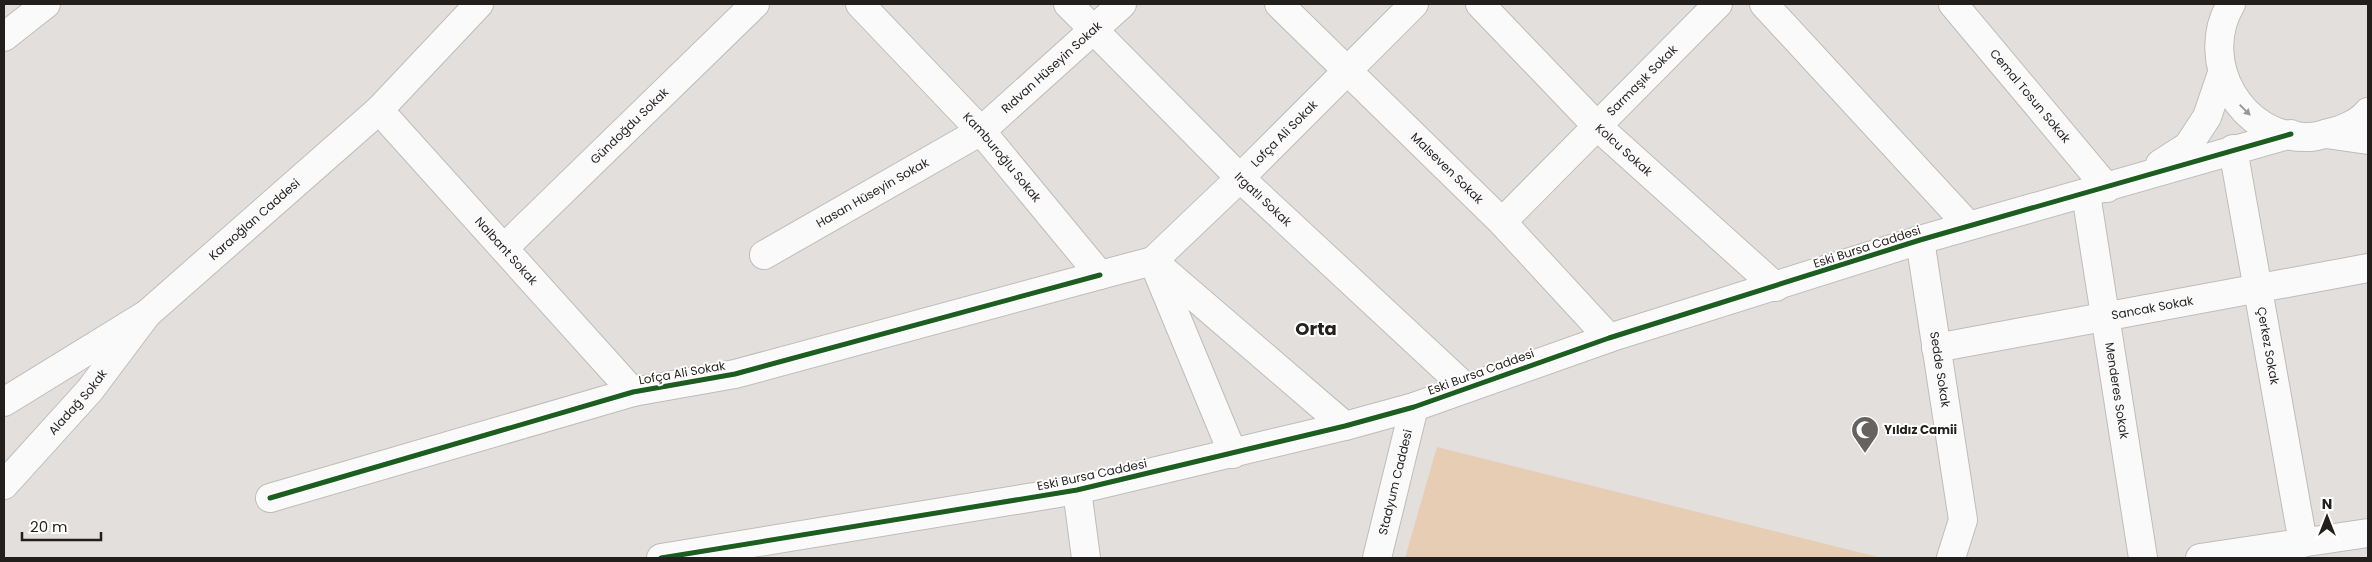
<svg xmlns="http://www.w3.org/2000/svg" width="2372" height="562" viewBox="0 0 2372 562" font-family="Poppins,sans-serif">
  <rect width="100%" height="100%" fill="#e3dfdc"/>
  <path fill="#e6cdb3" d="M1437 447 1882 558H1405Z"/>
  <g fill="none" stroke-linecap="round" stroke-linejoin="round">
    <defs>
      <g id="street">
        <path id="s1" d="M860 4 981 131 1100 275 1153 261 1233 454"/>
        <path id="s2" d="M1068 4 1240 178 1465 387"/>
        <path id="s3" d="M1279 4 1502 222 1609 338"/>
        <path id="s4" d="M1480 4 1597 126 1776 287"/>
        <path d="M1764 4 1968 225"/>
        <path id="s5" d="M1953 4 2107 188"/>
        <path d="M4 37 46 4"/>
        <path id="s6" d="M379 110 633 392"/>
        <path id="s7" d="M2233 149 2303 543"/>
        <path id="s8" d="M2086 194 2143 558"/>
        <path id="s9" d="M1502 222 1718 4"/>
        <path id="s10" d="M1920 240 1963 520 1951 558"/>
        <path id="s11" d="M504 248 755 4"/>
        <path id="s12" d="M764 255 981 131 1122 4"/>
        <path id="s13" d="M1936 348 2368 268"/>
        <path id="s14" d="M1345 426 1153 261 1240 178 1414 4"/>
        <path id="s15" d="M4 485 90 390 147 314"/>
        <path d="M1077 490 1086 558"/>
        <path d="M270 498 633 392 735 374 1100 275"/>
        <path d="M2200 558 2368 533"/>
      </g>
      <g id="secondary">
        <path d="M2231 4C2197 61 2241 140 2309 137 2315 137 2322 135 2328 133 2341 131 2359 123 2368 112"/>
        <path d="M2326 134 2368 140"/>
        <path d="M2160 164 2188 146 2207 117 2222 73"/>
        <path id="s16" d="M4 402 147 314 379 110 479 4"/>
        <path d="M661 558 1077 490 1345 426 1414 407 1609 338 1920 240 2291 134"/>
        <path id="s17" d="M1377 558 1414 407"/>
      </g>
    </defs>
    <use href="#street" stroke="#bfbcb9" stroke-width="30"/>
    <use href="#secondary" stroke="#bfbcb9" stroke-width="30"/>
    <use href="#street" stroke="#fbfafa" stroke-width="28"/>
    <use href="#secondary" stroke="#fbfafa" stroke-width="28"/>
    <defs>
      <g id="cycleway">
        <path d="M270 498 633 392 735 374 1100 275"/>
        <path d="M661 558 1077 490 1345 426 1414 407 1609 338 1920 240 2291 134"/>
      </g>
    </defs>
    <use href="#cycleway" stroke="#fff" stroke-width="8"/>
    <use href="#cycleway" stroke="#1b5e20" stroke-width="5"/>
  </g>
  <defs><path id="oneway-solid" d="M-6-.8H1V-3.2L6.5 0L1 3.2V.8H-6Z" transform="scale(1.25)"/></defs>
  <use fill="#999797" href="#oneway-solid" transform="translate(2245 110) rotate(45)"/>
  <defs>
    <symbol id="mosque-pin" viewBox="-11 -11 22 30"><path d="M0 17L-7.5 6A9.5 9.5 0 1 1 7.5 6Z" fill="#666260" stroke="#fff"/><path d="M3.5-4.9A6 6 0 1 0 3.5 4.9A5 5 0 1 1 3.5-4.9Z" fill="#fff"/></symbol>
  </defs>
  <g fill-rule="evenodd">
    <use href="#mosque-pin" x="1849" y="414" width="32" height="43"/>
  </g>
  <g text-anchor="middle" stroke-width="4" stroke-linejoin="round" paint-order="stroke">
    <g font-size="12" fill="#221f1d" stroke="#fff">
      <text dy="4" stroke="none"><textPath href="#s12" startOffset="345">Rıdvan Hüseyin Sokak</textPath></text>
      <text dy="4" stroke="none"><textPath href="#s9" startOffset="199">Sarmaşık Sokak</textPath></text>
      <text dy="4" stroke="none"><textPath href="#s5" startOffset="120">Cemal Tosun Sokak</textPath></text>
      <text dy="4" stroke="none"><textPath href="#s11" startOffset="175">Gündoğdu Sokak</textPath></text>
      <text dy="4" stroke="none"><textPath href="#s14" startOffset="436">Lofça Ali Sokak</textPath></text>
      <text dy="4" stroke="none"><textPath href="#s4" startOffset="205">Kolcu Sokak</textPath></text>
      <text dy="4" stroke="none"><textPath href="#s1" startOffset="209">Kamburoğlu Sokak</textPath></text>
      <text dy="4" stroke="none"><textPath href="#s3" startOffset="235">Malseven Sokak</textPath></text>
      <text dy="4" stroke="none"><textPath href="#s12" startOffset="125">Hasan Hüseyin Sokak</textPath></text>
      <text dy="4" stroke="none"><textPath href="#s2" startOffset="276">Irgatlı Sokak</textPath></text>
      <text dy="4" stroke="none"><textPath href="#s16" startOffset="311">Karaoğlan Caddesi</textPath></text>
      <text transform="translate(1867 247) rotate(-18)" y="4">Eski Bursa Caddesi</text>
      <text dy="4" stroke="none"><textPath href="#s6" startOffset="190">Nalbant Sokak</textPath></text>
      <text dy="4" stroke="none"><textPath href="#s13" startOffset="220">Sancak Sokak</textPath></text>
      <text dy="4" stroke="none"><textPath href="#s7" startOffset="200">Çerkez Sokak</textPath></text>
      <text dy="4" stroke="none"><textPath href="#s10" startOffset="131">Sedde Sokak</textPath></text>
      <text transform="translate(1481 372) rotate(-20)" y="4">Eski Bursa Caddesi</text>
      <text transform="translate(682 373) rotate(-10)" y="4">Lofça Ali Sokak</text>
      <text dy="4" stroke="none"><textPath href="#s8" startOffset="199">Menderes Sokak</textPath></text>
      <text dy="4" stroke="none"><textPath href="#s15" startOffset="111">Aladağ Sokak</textPath></text>
      <text transform="translate(1092 475) rotate(-12)" y="4">Eski Bursa Caddesi</text>
      <text dy="4" stroke="none"><textPath href="#s17" startOffset="78">Stadyum Caddesi</textPath></text>
    </g>
    <g font-size="12" font-weight="bold" fill="#221f1d" stroke="#fff" text-anchor="start">
      <text x="1884" y="434">Yıldız Camii</text>
    </g>
    <g font-size="18" font-weight="bold" fill="#221f1d" stroke="#fff">
      <text x="1316" y="335">Orta</text>
    </g>
  </g>
  <rect width="2372" height="562" fill="none" stroke="#221f1d" stroke-width="10"/>
  <g transform="translate(2327 517)" stroke="#ffffff" stroke-width="4" paint-order="stroke">
  <path d="M0-4L9 19L0 12L-9 19Z" fill="#221f1d"/>
  <text y="-8" font-size="14" font-weight="bold" text-anchor="middle" fill="#221f1d">N</text>
  </g>
  <path d="M22 532v8h79v-8" fill="none" stroke="#221f1d" stroke-width="2.5"/>
  <text x="30" y="532" font-size="15" fill="#221f1d" stroke="#ffffff" stroke-width="4" paint-order="stroke">20 m</text>
</svg>
